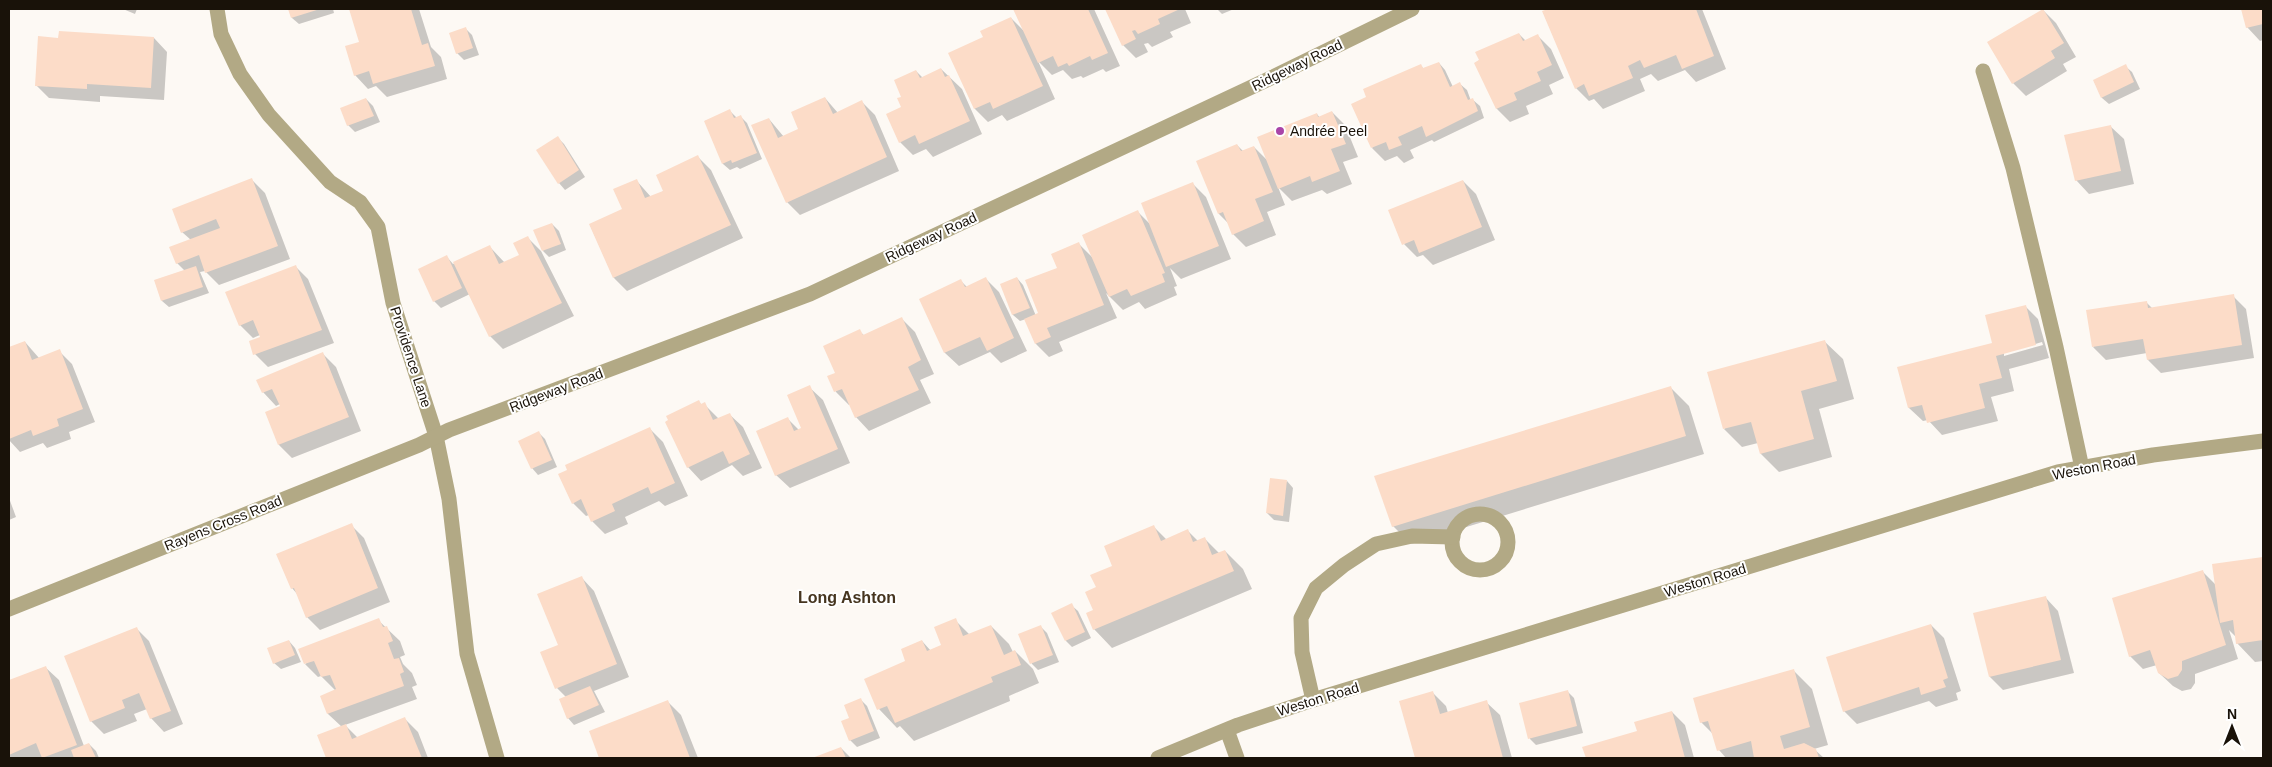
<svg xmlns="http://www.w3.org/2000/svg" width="2272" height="767" viewBox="0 0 2272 767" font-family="Arial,sans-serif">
  <rect width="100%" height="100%" fill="#fdf9f4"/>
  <g fill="#0003" fill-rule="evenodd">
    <path d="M123 9H137L135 14Z"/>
    <path d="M290 9H333L334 13 299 24 292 18Z"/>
    <path d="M351 9H419L431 47 441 57 447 79 387 97 376 86 368 89 355 75 361 43Z"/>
    <path d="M1015 9H1094L1120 66 1106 72 1103 69 1083 78 1081 76 1072 79 1063 70 1052 75 1038 61 1055 99 1007 121 1002 115 988 122 975 109 950 54 984 38 1011 18 1026 33Z"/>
    <path d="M1106 9H1185L1191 23 1170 32 1173 37 1152 47 1148 43 1144 44 1148 52 1136 58 1123 45Z"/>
    <path d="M1217 9H1234L1222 14Z"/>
    <path d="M1551 9H1702L1726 69 1696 82 1685 70 1658 81 1651 74 1640 79 1645 91 1603 109 1594 99 1589 101 1576 88 1543 12Z"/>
    <path d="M2242 9H2263V40L2260 41 2247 27Z"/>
    <path d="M2043 10 2056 23 2076 57 2063 64 2067 71 2026 96 2013 83Z"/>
    <path d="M465 28 472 35 479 55 464 60 457 53Z"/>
    <path d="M1519 34 1526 41 1538 36 1551 49 1564 78 1549 85 1553 94 1526 106 1529 114 1510 122 1497 109 1475 63Z"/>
    <path d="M154 38 167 52 164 100 100 96V102L49 98 36 85 60 39Z"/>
    <path d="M1439 63 1445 70 1453 87 1460 84 1467 90 1471 101 1473 100 1480 106 1484 118 1434 142 1432 140 1410 150 1414 158 1404 163 1397 156 1385 161 1372 148 1421 66 1424 69Z"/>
    <path d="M2125 66 2132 72 2140 89 2109 104 2102 98 2094 81Z"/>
    <path d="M941 69 962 89 982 134 933 157 926 149 913 155 900 142 903 98 916 71 923 78Z"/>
    <path d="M825 98 838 113 862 102 875 115 899 171 800 215 787 202 769 119 784 137 800 130Z"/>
    <path d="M366 99 373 106 380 122 355 132 348 125Z"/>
    <path d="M730 111 737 118 740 116 747 123 762 159 740 169 737 167 730 170 723 164 705 121Z"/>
    <path d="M1332 112 1345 125 1358 157 1343 162 1352 184 1327 194 1322 190 1292 201 1278 187 1285 205 1267 212 1276 235 1246 247 1233 234 1229 224 1219 214 1198 162 1237 145 1243 151 1254 147 1269 162 1317 114 1320 118Z"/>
    <path d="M2110 126 2124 139 2134 184 2089 194 2076 180Z"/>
    <path d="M557 137 564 144 585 177 565 190 559 183Z"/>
    <path d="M698 157 711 170 743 238 627 291 614 278 590 225 624 210 636 180 651 197 664 191Z"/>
    <path d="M252 180 265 193 290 259 219 285 205 271 200 272 209 293 169 307 162 301 155 281 185 271 177 263 191 240 182 232Z"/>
    <path d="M1463 181 1476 194 1495 240 1433 265 1423 255 1417 257 1404 244Z"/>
    <path d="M1193 184 1206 197 1231 259 1181 279 1170 268 1177 286 1174 287 1177 295 1145 309 1139 302 1123 310 1106 293 1117 318 1059 342 1063 351 1049 357 1036 344 1026 319 1020 321 1013 315 1001 285 1017 278 1023 285 1036 316 1040 314 1058 269 1079 244 1093 258 1138 212 1151 225Z"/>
    <path d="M552 224 559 231 566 250 549 257 543 251Z"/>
    <path d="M528 238 541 251 574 316 503 349 490 336 470 294 441 308 434 301 447 257 453 264 490 247 505 263 521 255Z"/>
    <path d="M295 266 308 279 334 343 268 367 255 354 261 338 260 335 253 338 240 325Z"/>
    <path d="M986 279 999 292 1027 351 1001 363 990 352 959 366 945 353 921 299 961 281 967 287Z"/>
    <path d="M2233 296 2246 309 2254 358 2161 373 2148 360 2147 353 2106 360 2093 347 2146 302 2153 309Z"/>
    <path d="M2025 306 2038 319 2049 358 2009 369 2014 391 1991 397 1998 421 1942 435 1928 420 1923 421 1909 408 1899 368 1993 344ZM2042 342 2043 345 2004 356V353Z"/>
    <path d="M902 319 915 332 934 374 920 380 931 403 869 431 856 417 850 404 849 405 836 392 829 377 837 374 859 331 865 336Z"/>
    <path d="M1824 341 1843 359 1854 399 1819 409 1832 457 1779 472 1761 454 1758 443 1742 447 1724 429Z"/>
    <path d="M25 342 39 358 59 351 72 364 95 422 69 432 71 439 47 448 43 443 20 452 9 440V348Z"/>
    <path d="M323 354 336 367 361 431 292 458 279 445 267 413 281 407 280 404 276 406 263 392Z"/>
    <path d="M809 387 823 400 850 463 790 488 776 475 788 419 799 430 803 429Z"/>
    <path d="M1671 388 1689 406 1704 454 1411 544 1393 526Z"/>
    <path d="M699 402 702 405 704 404 719 419 729 414 743 427 762 468 743 476 732 465 701 481 688 467 666 422Z"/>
    <path d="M650 429 663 442 688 496 665 506 659 501 625 517 628 524 605 534 592 521 589 515 586 516 573 503 569 470Z"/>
    <path d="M539 433 545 439 557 467 538 475 532 468Z"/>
    <path d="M1287 481 1293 488 1289 522 1274 520 1267 513Z"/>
    <path d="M9 498 16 517 9 520Z"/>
    <path d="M351 525 364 538 390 602 320 630 307 617 298 595 292 588Z"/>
    <path d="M1154 527 1167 540 1188 531 1198 541 1204 538 1219 553 1225 551 1243 569 1252 589 1112 648 1094 629 1097 588 1114 566Z"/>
    <path d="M2263 559V661L2255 662 2237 643 2236 637 2229 630 2238 659 2195 674V683L2191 689 2182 691 2173 686 2159 673 2157 665 2143 669 2130 656 2203 572 2217 586 2214 565Z"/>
    <path d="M581 577 594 591 629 677 594 691 605 712 574 725 568 718 566 697 557 688Z"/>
    <path d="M2045 597 2058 611 2074 673 2003 690 1990 677 1975 614Z"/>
    <path d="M1071 605 1078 611 1091 638 1072 647 1066 641Z"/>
    <path d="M378 620 400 641 405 655 400 657 403 664 412 673 417 685 412 687 417 699 345 725 358 738 405 719 418 732 428 758H327L319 736 342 727 328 714 322 696 336 691 321 676 318 677 305 664Z"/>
    <path d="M955 620 970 635 991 626 1009 644 1013 652 1015 651 1033 669 1039 683 1009 696 1010 701 914 741 900 726 897 728 879 709 866 680 907 662 922 641 931 651 943 646Z"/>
    <path d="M1931 625 1944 638 1961 691 1956 693 1958 700 1936 707 1929 701 1857 724 1844 711Z"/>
    <path d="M1041 627 1047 633 1059 662 1038 670 1032 664 1020 635Z"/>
    <path d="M136 628 149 641 183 724 164 732 151 718 147 709 134 714 137 721 104 734 91 721Z"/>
    <path d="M289 641 295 648 301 662 281 669 274 663Z"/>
    <path d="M45 667 59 680 84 746 89 744 96 751 99 758H9V681Z"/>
    <path d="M1794 671 1812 689 1828 745 1814 749 1824 758H1726L1719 750 1714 735 1701 722Z"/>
    <path d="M1567 691 1574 698 1583 733 1536 745 1530 739 1520 704Z"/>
    <path d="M1433 693 1446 706 1448 713 1486 702 1500 715 1512 758H1417L1401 702Z"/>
    <path d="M860 699 867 706 880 738 857 747 850 740 851 718Z"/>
    <path d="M668 702 681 715 698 758H601L591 732Z"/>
    <path d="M1672 712 1685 725 1694 758H1587L1584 748 1638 732Z"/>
    <path d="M841 748 851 758H815Z"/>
  </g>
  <g fill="#fcdcc8">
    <path d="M288 9H320L291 18Z"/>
    <path d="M349 9H411L422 45 428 43 435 66 373 84 369 71 354 76 345 46 359 42Z"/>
    <path d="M1013 9H1088L1108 53 1092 60 1090 56 1069 66 1067 63 1058 67 1053 56 1038 63Z"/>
    <path d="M1105 9H1180L1158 19 1160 24 1138 34 1135 30 1132 31 1136 39 1122 46Z"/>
    <path d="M1548 9H1696L1714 56 1682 69 1676 55 1644 68 1640 60 1628 66 1633 78 1589 96 1584 84 1575 89 1542 11Z"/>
    <path d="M2043 9 2064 43 2051 51 2055 58 2012 84 1987 42Z"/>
    <path d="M2241 9H2263V24L2246 28Z"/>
    <path d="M1011 17 1043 86 993 109 990 102 974 109 948 53 983 37 980 31Z"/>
    <path d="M466 27 473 48 456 54 449 33Z"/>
    <path d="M59 31 154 37 151 88 87 84V89L35 86 38 36 58 38Z"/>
    <path d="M1519 33 1523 41 1538 34 1552 65 1537 72 1541 81 1514 93 1517 100 1496 109 1474 63 1479 60 1475 52Z"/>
    <path d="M1439 62 1450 87 1460 82 1468 100 1473 98 1478 111 1426 137 1422 126 1398 137 1402 145 1389 150 1386 142 1371 148 1351 104 1366 97 1363 89 1421 64 1423 68Z"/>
    <path d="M2126 64 2134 82 2101 98 2093 80Z"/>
    <path d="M941 68 945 77 949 75 970 121 919 144 915 135 899 143 886 114 901 107 897 98 901 97 894 80 916 70 920 78Z"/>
    <path d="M825 97 833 114 862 100 887 157 786 203 751 125 769 118 778 138 798 129 791 112Z"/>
    <path d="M366 98 374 116 347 126 340 108Z"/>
    <path d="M730 109 734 118 741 115 757 153 732 163 731 160 722 164 704 121Z"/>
    <path d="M1332 111 1346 144 1331 149 1340 171 1312 182 1310 176 1278 189 1257 137 1317 113 1318 117Z"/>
    <path d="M2111 125 2121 171 2075 181 2064 135Z"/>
    <path d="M558 136 579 170 558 184 536 150Z"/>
    <path d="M1237 144 1241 151 1254 146 1273 192 1255 199 1264 221 1232 235 1223 212 1218 214 1196 161Z"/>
    <path d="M698 155 731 225 613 278 589 224 622 209 613 189 637 179 645 198 663 191 656 175Z"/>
    <path d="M252 178 278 246 205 273 199 255 176 264 169 247 220 228 216 219 181 233 172 209Z"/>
    <path d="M1463 180 1482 227 1419 253 1414 240 1402 245 1388 210Z"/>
    <path d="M1193 182 1219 246 1166 267 1141 203Z"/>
    <path d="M1138 210 1165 273 1162 274 1165 282 1131 296 1127 289 1109 297 1082 235Z"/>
    <path d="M552 223 561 244 542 251 533 230Z"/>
    <path d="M528 236 562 303 489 337 453 262 490 245 499 264 519 255 513 243Z"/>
    <path d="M1079 242 1104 305 1047 328 1051 337 1035 344 1024 319 1038 313 1025 280 1057 268 1051 254Z"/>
    <path d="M447 255 462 288 433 302 418 269Z"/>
    <path d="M296 265 322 330 253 355 249 341 260 337 253 320 239 326 225 292Z"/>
    <path d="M196 266 203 287 161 301 154 280Z"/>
    <path d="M986 277 1014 338 987 351 980 337 944 353 919 299 961 279 965 287Z"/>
    <path d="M1017 277 1030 308 1012 315 1000 284Z"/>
    <path d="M2234 294 2242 345 2147 360 2143 339 2092 347 2086 310 2147 301 2148 308Z"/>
    <path d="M2026 305 2036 345 1996 356 2002 378 1979 384 1985 408 1927 423 1922 405 1908 408 1897 367 1992 343 1985 315Z"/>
    <path d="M902 317 921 360 908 367 919 390 855 418 842 389 834 392 827 376 835 373 823 346 860 329 863 335Z"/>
    <path d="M1825 340 1837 381 1801 391 1814 439 1760 454 1751 422 1723 429 1707 372Z"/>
    <path d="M25 341 32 360 60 349 83 409 57 419 59 426 33 436 31 430 9 439V347Z"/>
    <path d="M323 352 349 417 278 445 265 412 280 406 272 389 262 393 256 380Z"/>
    <path d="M810 385 838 449 775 476 756 431 788 417 794 431 801 428 787 395Z"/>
    <path d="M1671 386 1686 436 1392 527 1374 476Z"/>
    <path d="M699 400 701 404 705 402 713 420 730 413 750 454 729 464 723 451 687 468 665 422 668 420 666 416Z"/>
    <path d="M650 427 675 483 651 494 648 487 612 504 615 511 591 522 581 499 572 504 558 474 567 470 565 465Z"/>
    <path d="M539 431 552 460 531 469 518 441Z"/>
    <path d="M1270 478 1287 480 1283 516 1266 513Z"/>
    <path d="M352 523 378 588 306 618 294 588 291 589 276 554Z"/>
    <path d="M1154 525 1161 541 1188 529 1193 542 1205 537 1212 555 1225 550 1234 571 1093 630 1086 613 1093 610 1085 592 1096 587 1090 575 1112 566 1104 546Z"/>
    <path d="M2263 557V640L2236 644 2233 620 2220 623 2212 564Z"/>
    <path d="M2203 570 2226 645 2182 661V670L2178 676 2168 679 2158 673 2150 650 2129 657 2112 598Z"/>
    <path d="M582 576 617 664 555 689 540 652 558 645 537 594Z"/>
    <path d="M2046 596 2061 660 1989 677 1973 613Z"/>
    <path d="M1072 603 1085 632 1065 641 1051 613Z"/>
    <path d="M379 618 383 627 387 626 393 641 388 643 394 659 399 658 404 672 400 674 404 686 327 714 320 696 336 689 330 675 321 677 314 661 304 664 298 649Z"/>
    <path d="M956 618 963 636 991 625 1004 655 1015 650 1021 665 991 677 993 682 895 723 887 706 877 710 864 679 905 661 901 649 922 640 927 651 941 645 934 627Z"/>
    <path d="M1931 624 1948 678 1943 680 1946 687 1921 695 1919 687 1843 712 1826 657Z"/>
    <path d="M1041 625 1053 655 1030 664 1018 634Z"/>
    <path d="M137 627 171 711 150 719 139 693 122 700 125 708 90 722 64 656Z"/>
    <path d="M289 640 295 655 273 664 267 648Z"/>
    <path d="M46 666 77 745 42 758 36 743 9 755V680Z"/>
    <path d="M1794 669 1810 727 1780 736 1784 749 1804 743 1816 749 1819 758H1754L1751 741 1717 751 1708 721 1700 723 1693 698Z"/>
    <path d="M590 686 599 705 567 719 559 699Z"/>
    <path d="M1568 690 1577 726 1528 739 1519 703Z"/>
    <path d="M1433 691 1440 714 1487 700 1503 758H1415L1399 701Z"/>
    <path d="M861 698 874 731 849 741 841 721 849 718 844 705Z"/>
    <path d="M668 700 690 758H599L589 731Z"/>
    <path d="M1672 711 1685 758H1586L1582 747 1637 731 1634 722Z"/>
    <path d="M405 717 422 758H326L317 735 346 724 352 739Z"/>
    <path d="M89 743 96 758H74L71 750Z"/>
    <path d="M841 747 846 758H812Z"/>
  </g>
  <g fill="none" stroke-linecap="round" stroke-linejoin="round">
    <g stroke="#b2a985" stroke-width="15">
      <path d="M217 9 221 34 240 74 269 115 330 182 360 202 378 227 393 303 436 436 449 499 467 654 497 758"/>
      <path d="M1983 71 2013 168 2056 347 2082 468"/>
      <circle cx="1480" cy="542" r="28"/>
      <path d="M9 609 419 445 449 430 810 294 1273 77 1412 9"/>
      <path d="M1313 700 1302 652 1301 618 1316 588 1344 565 1376 544 1412 536 1453 537"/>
      <path d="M1227 730 1237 758"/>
      <path d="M1158 758 1238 725 1313 700 2058 472 2153 455 2263 441"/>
    </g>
  </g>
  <circle fill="#a944a8" stroke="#fff" stroke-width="2" cx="1280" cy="131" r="5"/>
  <g text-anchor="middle" stroke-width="4" stroke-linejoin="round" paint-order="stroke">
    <g font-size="14" fill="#191209" stroke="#fff">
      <text transform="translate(1297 65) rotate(-26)" y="5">Ridgeway Road</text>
      <text transform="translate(931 237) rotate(-25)" y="5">Ridgeway Road</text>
      <text transform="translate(411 357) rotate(72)" y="5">Providence Lane</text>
      <text transform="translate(556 390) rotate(-21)" y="5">Ridgeway Road</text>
      <text transform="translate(2094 467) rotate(-11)" y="5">Weston Road</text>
      <text transform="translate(223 523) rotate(-22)" y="5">Rayens Cross Road</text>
      <text transform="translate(1705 580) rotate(-17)" y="5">Weston Road</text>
      <text transform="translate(1318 699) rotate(-17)" y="5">Weston Road</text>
    </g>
    <g font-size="14" fill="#191209" stroke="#fff" text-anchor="start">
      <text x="1290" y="136">Andrée Peel</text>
    </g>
    <g font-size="16" font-weight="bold" fill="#46351f" stroke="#fff">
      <text x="847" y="603">Long Ashton</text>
    </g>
  </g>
  <rect width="2272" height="767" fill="none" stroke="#191209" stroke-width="20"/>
  <g transform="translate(2232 727)" stroke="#ffffff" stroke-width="4" paint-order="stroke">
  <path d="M0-4L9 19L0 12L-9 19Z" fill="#191209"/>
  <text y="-8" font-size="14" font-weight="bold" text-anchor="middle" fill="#191209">N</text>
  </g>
</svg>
